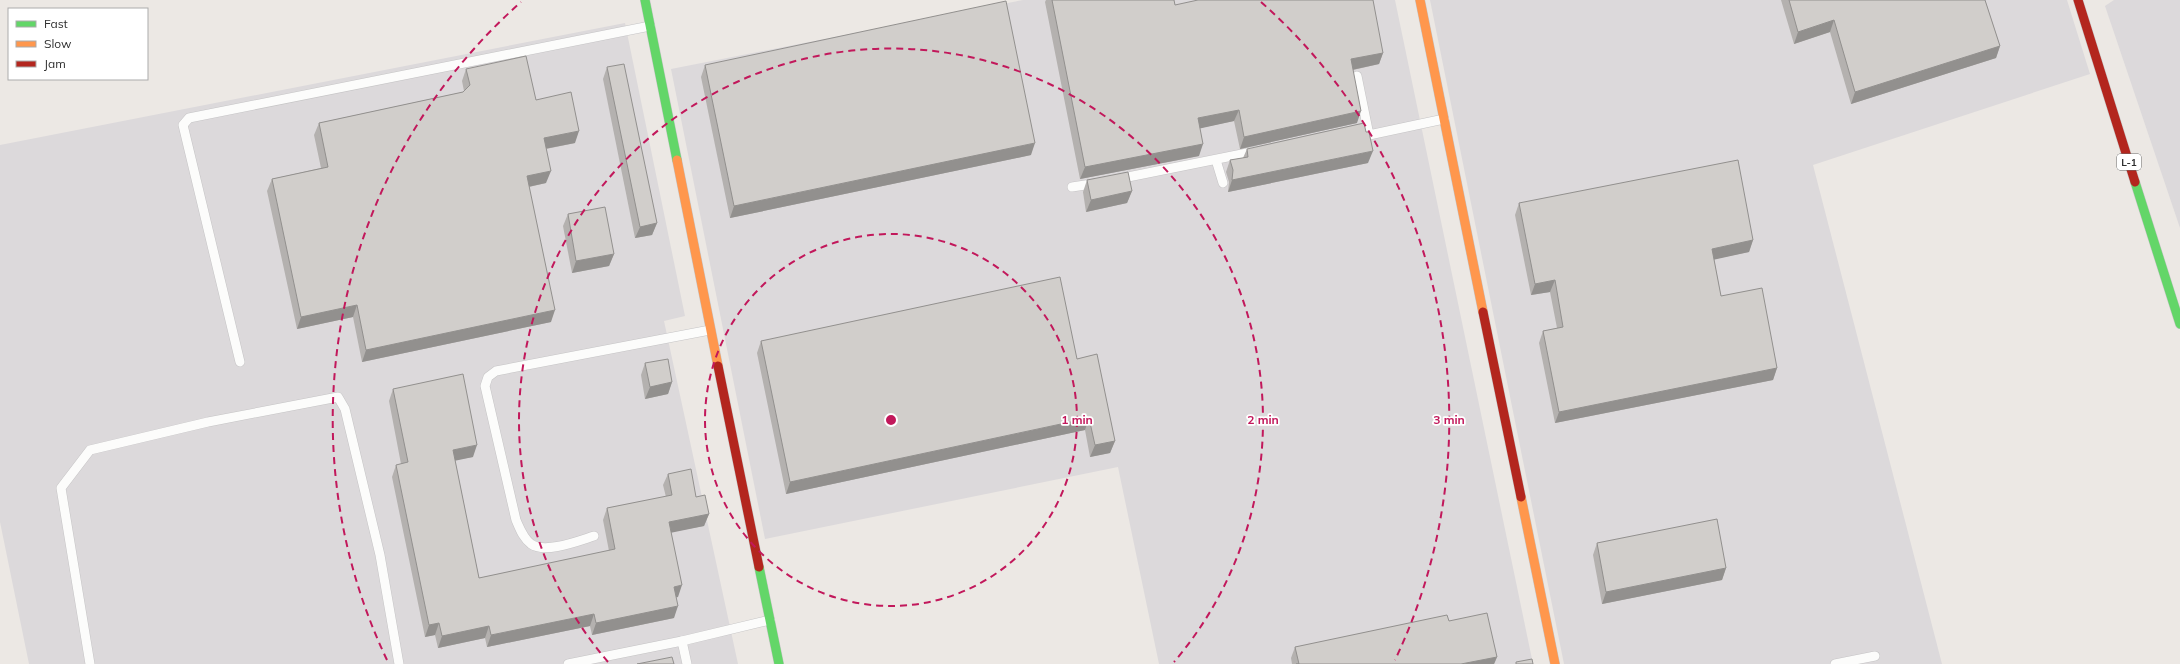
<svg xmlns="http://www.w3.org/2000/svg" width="2180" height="664" viewBox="0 0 2180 664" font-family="Mulish,sans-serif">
  <rect width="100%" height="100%" fill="#ece8e4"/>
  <g fill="#dcd9db">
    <path d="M1023 0H1395L1533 664H1159L1118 467 765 539 671 69Z"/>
    <path d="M1430 0H2067L2090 74 1813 165 1942 664H1564Z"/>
    <path d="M2114 0H2180V228L2105 6Z"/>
    <path d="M625 23 685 316 664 321 738 664H29L0 522V145Z"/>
  </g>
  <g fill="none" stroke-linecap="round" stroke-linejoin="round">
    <defs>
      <g id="lane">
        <path d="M1357 76 1369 135 1444 119"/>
        <path d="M1216 160 1223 183"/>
        <path d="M1118 179 1257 151"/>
        <path d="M1072 187 1098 183"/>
        <path d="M240 362 183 125 189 118 650 26"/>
        <path d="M594 536C578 541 545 554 531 544 523 538 520 529 516 520L485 386 488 377 496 371 710 330"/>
        <path d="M682 641 770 620"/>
        <path d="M90 664 61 488 90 450 208 422 338 397 345 409 380 555 399 664"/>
        <path d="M568 664 682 641 687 664"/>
        <path d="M1835 664 1875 656"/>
      </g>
      <g id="fast">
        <path d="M645 0 677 160"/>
        <path d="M2135 182 2180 324"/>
        <path d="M759 567 779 664"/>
      </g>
      <g id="slow">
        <path d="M1420 0 1483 312"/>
        <path d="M677 160 718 366"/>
        <path d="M1521 497 1555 664"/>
      </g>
      <g id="jam">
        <path d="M2078 0 2135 182"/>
        <path d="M1483 312 1521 497"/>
        <path d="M718 366 759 567"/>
      </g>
    </defs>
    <use href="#lane" stroke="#c5c4c5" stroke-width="10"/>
    <use href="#fast" stroke="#c5c4c5" stroke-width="10"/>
    <use href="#slow" stroke="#c5c4c5" stroke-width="10"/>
    <use href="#jam" stroke="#c5c4c5" stroke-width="10"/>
    <use href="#lane" stroke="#fcfcfb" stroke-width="9"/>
    <use href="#fast" stroke="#63d668" stroke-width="9"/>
    <use href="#slow" stroke="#ff974d" stroke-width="9"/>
    <use href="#jam" stroke="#b3261e" stroke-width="9"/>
  </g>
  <g fill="#b4b1af">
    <path d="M1046 0H1174L1175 5 1383 53 1379 64 1353 70 1357 123 1240 149 1234 121 1200 128 1199 156 1080 179 1045 2Z"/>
    <path d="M1781 0H1985L2000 46 1996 58 1851 104 1830 32 1794 44Z"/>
    <path d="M705 65 1031 155 730 218 701 77Z"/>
    <path d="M607 67 657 223 652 235 635 238 603 79Z"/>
    <path d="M466 69 536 100 575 143 546 149V183L529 187 551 322 362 362 353 317 297 329 267 191 272 179 321 168 314 135 319 123 463 92 464 91 462 81Z"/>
    <path d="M1247 149 1368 163 1228 192 1229 182 1226 172 1230 160 1243 158Z"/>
    <path d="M1087 180 1132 191 1127 203 1086 212 1083 192Z"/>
    <path d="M1519 203 1753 240 1749 252 1714 259 1721 296 1777 368 1773 380 1555 423 1539 343 1543 331 1557 328 1550 292 1531 295 1515 215Z"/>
    <path d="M568 214 614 254 609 266 572 273 563 226Z"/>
    <path d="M761 341 1077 359 1115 441 1110 453 1090 457 1085 430 786 494 757 353Z"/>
    <path d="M645 363 672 382 668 394 645 399 641 375Z"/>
    <path d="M393 389 473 457 455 460 479 578 609 551 603 520 607 508 666 497 663 485 668 474 696 497 709 514 704 526 671 532 678 597H676L674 618 592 635 590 626 487 647 485 638 438 648 435 635 425 637 392 477 396 465 401 464 389 401Z"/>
    <path d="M1597 543 1726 568 1722 580 1602 604 1593 555Z"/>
    <path d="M1449 621 1497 657 1494 664H1292L1291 658 1295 647Z"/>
  </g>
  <g fill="#92908e">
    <path d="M1834 20 1830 32 1794 44 1798 32Z"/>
    <path d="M2000 46 1996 58 1851 104 1855 92Z"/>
    <path d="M1383 53 1379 64 1347 71 1351 59Z"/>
    <path d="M1239 110 1234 121 1193 130 1198 118Z"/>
    <path d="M1361 111 1357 123 1240 149 1244 137Z"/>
    <path d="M579 131 575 143 539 150 544 138Z"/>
    <path d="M1035 143 1031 155 730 218 734 206Z"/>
    <path d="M1203 144 1199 156 1080 179 1085 167Z"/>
    <path d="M1373 151 1368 163 1228 192 1232 180Z"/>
    <path d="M551 171 546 183 523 188 527 176Z"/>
    <path d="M1132 191 1127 203 1086 212 1091 200Z"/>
    <path d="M657 223 652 235 635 238 640 227Z"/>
    <path d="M1753 240 1749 252 1708 261 1712 249Z"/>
    <path d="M614 254 609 266 572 273 576 261Z"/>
    <path d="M1555 280 1550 292 1531 295 1535 284Z"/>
    <path d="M357 305 353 317 297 329 301 317Z"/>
    <path d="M555 310 551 322 362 362 366 350Z"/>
    <path d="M1777 368 1773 380 1555 423 1559 412Z"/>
    <path d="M672 382 668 394 645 399 650 387Z"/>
    <path d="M1089 418 1085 430 786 494 790 482Z"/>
    <path d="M1115 441 1110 453 1090 457 1095 445Z"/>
    <path d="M477 445 473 457 449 462 453 450Z"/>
    <path d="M709 514 704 526 665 534 669 522Z"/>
    <path d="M1726 568 1722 580 1602 604 1606 592Z"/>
    <path d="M682 585 678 597 670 599 674 587Z"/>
    <path d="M678 606 674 618 592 635 596 623Z"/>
    <path d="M594 614 590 626 487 647 491 635Z"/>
    <path d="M439 623 435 635 425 637 429 625Z"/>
    <path d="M489 626 485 638 438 648 442 636Z"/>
    <path d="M1497 657 1494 664H1461Z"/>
  </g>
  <g fill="#d1cecb" stroke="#92908e">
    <path d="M1052 0H1174L1175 5 1198 0H1373L1383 53 1351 59 1361 111 1244 137 1239 110 1198 118 1203 144 1085 167Z"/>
    <path d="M1789 0H1985L2000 46 1855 92 1834 20 1798 32Z"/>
    <path d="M1006 1 1035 143 734 206 705 65Z"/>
    <path d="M526 56 536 100 571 92 579 131 544 138 551 171 527 176 555 310 366 350 357 305 301 317 272 179 328 167 319 123 463 92 470 85 466 69Z"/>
    <path d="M624 64 657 223 640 227 607 67Z"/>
    <path d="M1364 123 1366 132H1369L1373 151 1232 180 1233 170 1230 160 1248 157 1247 149Z"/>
    <path d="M1738 160 1753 240 1712 249 1721 296 1762 288 1777 368 1559 412 1543 331 1563 327 1555 280 1535 284 1519 203Z"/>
    <path d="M1128 172 1132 191 1091 200 1087 180Z"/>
    <path d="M605 207 614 254 576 261 568 214Z"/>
    <path d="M1060 277 1077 359 1097 354 1115 441 1095 445 1089 418 790 482 761 341Z"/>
    <path d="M668 359 672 382 650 387 645 363Z"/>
    <path d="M463 374 477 445 453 450 479 578 615 549 607 508 672 495 668 474 691 469 696 497 705 495 709 514 669 522 682 585 674 587 678 606 596 623 594 614 491 635 489 626 442 636 439 623 429 625 396 465 408 462 393 389Z"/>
    <path d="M1717 519 1726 568 1606 592 1597 543Z"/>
    <path d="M1487 613 1497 657 1461 664H1296H1299L1295 647 1447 615 1449 621Z"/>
    <path d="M672 657 674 664H637Z"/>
    <path d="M1532 659 1533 664H1516V662Z"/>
  </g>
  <g fill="none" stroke="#c2185b" stroke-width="2" stroke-dasharray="7 5">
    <circle cx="891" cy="420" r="186"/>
    <path d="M608 662A372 372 0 1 1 1174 662"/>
    <path d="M387 660A558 558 0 0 1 521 2M1261 2A558 558 0 0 1 1395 660"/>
  </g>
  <g text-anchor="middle" stroke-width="3.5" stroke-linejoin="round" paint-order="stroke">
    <rect fill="#fff" stroke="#6d6d6d" stroke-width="1" x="2117" y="154" width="24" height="16" rx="3"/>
    <g font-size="10" font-weight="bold" fill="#2e2e2e">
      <text x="2129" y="166">L-1</text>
    </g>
  </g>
  <circle cx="891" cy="420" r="6" fill="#c2185b" stroke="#fff" stroke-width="2"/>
  <g font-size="12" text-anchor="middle" font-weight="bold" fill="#c2185b" stroke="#fff" stroke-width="3.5" stroke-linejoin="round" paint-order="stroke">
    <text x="1077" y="424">1 min</text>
    <text x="1263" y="424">2 min</text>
    <text x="1449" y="424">3 min</text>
  </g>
  <rect x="8" y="8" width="140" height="72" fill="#ffffff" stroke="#ababab"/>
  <rect x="16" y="21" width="20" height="6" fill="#63d668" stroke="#ababab"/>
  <text x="44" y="28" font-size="12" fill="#2e2e2e">Fast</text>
  <rect x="16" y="41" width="20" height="6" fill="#ff974d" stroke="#ababab"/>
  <text x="44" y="48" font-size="12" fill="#2e2e2e">Slow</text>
  <rect x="16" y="61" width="20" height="6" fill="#b3261e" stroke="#ababab"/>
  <text x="44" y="68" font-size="12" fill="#2e2e2e">Jam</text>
</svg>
